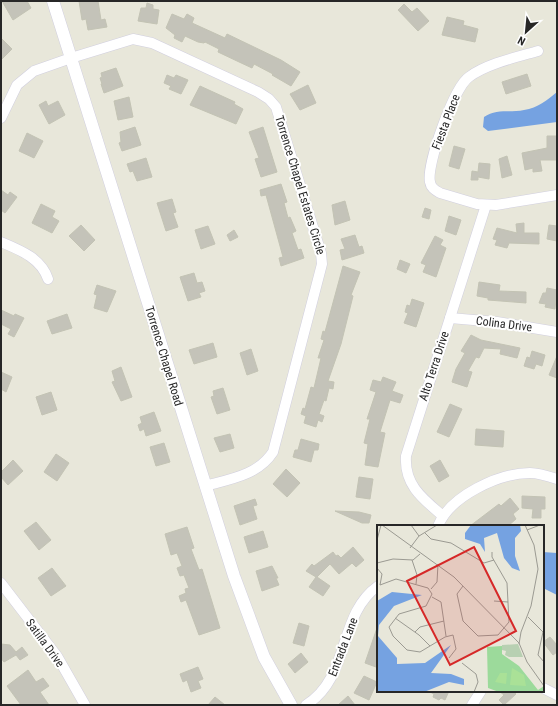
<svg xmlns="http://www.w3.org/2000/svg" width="558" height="706" viewBox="0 0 558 706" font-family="'Roboto Condensed',sans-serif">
  <rect width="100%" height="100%" fill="#e8e7da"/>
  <g fill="#75a2e1">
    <path d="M557 92V122L488 131 483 127 484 117C496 108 511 113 524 110 538 108 547 100 557 92Z"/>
    <path d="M543 552 557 553V595L543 588Z"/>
  </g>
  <g fill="#c4c3b9" stroke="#c3c3b4">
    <path d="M2 1H27L31 8 13 20Z"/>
    <path d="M79 1H98L101 20 105 19 107 27 88 30 86 19 82 20Z"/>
    <path d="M147 3 153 5V9L159 10 157 24 138 21 141 8H146Z"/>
    <path d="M404 4 412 12 417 8 429 21 418 31 398 10Z"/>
    <path d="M172 14 184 19 187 14 194 18 192 23 225 38 227 34 281 60 300 72 291 86 272 75 273 74 254 64 252 68 237 61 218 52 219 49 205 42 204 43 198 42 185 36 182 42 174 38 175 35 166 28Z"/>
    <path d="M447 17 464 21 463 25 478 29 475 42 442 35Z"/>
    <path d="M1 38 12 49 1 60Z"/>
    <path d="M116 68 123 86 104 93 101 84H102L100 78 102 77 101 73Z"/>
    <path d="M527 74 531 86 506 94 502 82Z"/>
    <path d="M167 75 174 78 176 75 188 80 181 94 169 89 171 86 164 83Z"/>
    <path d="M308 85 316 103 300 110 290 94Z"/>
    <path d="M200 86 235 102 234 104 243 109 236 124 190 105Z"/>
    <path d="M129 97 133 117 118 120 114 101Z"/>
    <path d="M46 101 48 106 58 101 65 115 49 124 39 105Z"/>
    <path d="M135 127 141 145 122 151 119 143 121 142 120 132Z"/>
    <path d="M263 127 277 172 261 177 255 159 259 158 249 132Z"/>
    <path d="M27 133 43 141 34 158 19 151Z"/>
    <path d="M547 136H557V160H540L542 171 533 172V168L525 170 522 153 547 148Z"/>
    <path d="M454 146 465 149 459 169 449 166Z"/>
    <path d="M507 156 512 175 502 178 499 159Z"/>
    <path d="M146 158 152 177 137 181 133 171 130 172 127 164Z"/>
    <path d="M479 163 490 164 489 179 478 177V180H471L472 171 478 172Z"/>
    <path d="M281 184 287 202 284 203 288 218 290 217 296 231 292 233 298 250 301 249 304 258 281 266 279 258 283 257 266 195 261 196 260 190Z"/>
    <path d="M1 190 8 195 10 192 17 197 5 213 1 210Z"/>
    <path d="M172 199 176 212 173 213 178 227 166 231 157 203Z"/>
    <path d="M345 201 350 220 335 225 332 205Z"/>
    <path d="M41 204 55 211 52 217 59 221 52 233 32 223Z"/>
    <path d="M425 208 431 210 429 219 422 217Z"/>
    <path d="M449 216 461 220 456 235 445 231Z"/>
    <path d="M524 223V233H539V244L509 243 507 248 495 245 497 240 493 239 497 228 517 233 516 224Z"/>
    <path d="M81 225 95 240 84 251 69 236Z"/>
    <path d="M549 225 557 226V241L547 239Z"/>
    <path d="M208 226 215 244 201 249 195 230Z"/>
    <path d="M234 230 238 237 230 241 227 235Z"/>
    <path d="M355 235 359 247 362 246 364 253 342 260 340 250 345 249 341 239Z"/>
    <path d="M435 236 443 240 440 245 446 248 436 277 423 272 426 265 421 263Z"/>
    <path d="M400 260 410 264 406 273 397 269Z"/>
    <path d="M343 266 360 272 351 295 353 296 341 344 328 381 334 382 333 389 329 388 326 401 324 400 319 414 324 416 322 422 318 420 316 427 304 423 306 416 301 414 303 408 305 409 311 387 314 388 321 358H318L324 340 321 339 323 331 325 332Z"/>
    <path d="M194 273 197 283 202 282 205 291 199 293 201 297 188 301 180 277Z"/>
    <path d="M479 282 500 285 499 291 526 292V303L488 300V298L477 296Z"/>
    <path d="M97 285 116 291 107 312 94 308 97 295 94 294Z"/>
    <path d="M547 288 557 290 555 309 545 307 546 304 539 303 543 293H546Z"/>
    <path d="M412 299 424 303 416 327 404 323 408 313 405 312 407 305 410 306Z"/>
    <path d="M1 310 14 316 15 314 24 318 14 337 8 334 11 329 1 324Z"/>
    <path d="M67 314 72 328 52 334 47 321Z"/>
    <path d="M471 335 481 340 520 348 517 358 500 354 501 349 484 348 479 358 476 357 468 371 472 372 467 387 452 382 456 369 465 353 461 351Z"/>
    <path d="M213 343 217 357 194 364 189 350Z"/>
    <path d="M251 349 258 371 247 375 240 353Z"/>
    <path d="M532 351 545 355 542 366 536 364 534 369 524 366 527 357 530 358Z"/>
    <path d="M557 356V378L549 375Z"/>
    <path d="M121 367 132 397 121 401 112 382 115 381 112 371Z"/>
    <path d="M1 372 12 377 6 392 1 389Z"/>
    <path d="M383 377 396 382 392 391 403 395 400 403 390 400 380 432 385 433 378 467 365 465 368 444 364 443 370 419H367L376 392 370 390 373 380 381 382Z"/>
    <path d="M223 388 230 410 217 414 211 397 214 396 213 391Z"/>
    <path d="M51 392 57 410 42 415 36 397Z"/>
    <path d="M450 404 462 409 449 437 437 432Z"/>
    <path d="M154 412 161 431 146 436 144 429 140 431 138 425 142 423 140 417Z"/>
    <path d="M476 429 504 431 503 447 475 445Z"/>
    <path d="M230 434 234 448 220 452 214 438Z"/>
    <path d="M301 439 319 444 318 450H314L311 462 293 457 295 450H298Z"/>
    <path d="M164 443 170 462 156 466 150 447Z"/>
    <path d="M56 454 69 463 57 481 44 472Z"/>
    <path d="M13 460 23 471 8 485 1 477V472Z"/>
    <path d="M440 460 449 476 439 482 430 466Z"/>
    <path d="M286 469 300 483 287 497 273 484Z"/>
    <path d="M359 477 373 479 370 499 356 497Z"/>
    <path d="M522 496 545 497V509H541V518H532L533 509 522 508Z"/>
    <path d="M510 498 519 509 513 514 516 519 508 526H470L499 504 501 506Z"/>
    <path d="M255 499 257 505 253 506 257 519 240 525 234 506Z"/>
    <path d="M335 511 359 512 371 515 369 523H362Z"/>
    <path d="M36 522 51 540 39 550 24 531Z"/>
    <path d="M187 527 194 548 191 549 199 570 202 569 220 628 199 635 186 600 181 602 179 596 186 593 185 589 189 588 184 575 180 576 177 568 182 566 177 553 171 555 165 534Z"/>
    <path d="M263 531 268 547 249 553 244 537Z"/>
    <path d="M353 547 364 560 356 567 352 563 339 574 330 564 317 577 330 586 323 596 309 587 316 577 306 571 312 564 314 566 333 552 336 556 338 555 341 558Z"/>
    <path d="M272 566 278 578H276L279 585 262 591 256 571Z"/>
    <path d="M52 568 66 586 51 596 38 578Z"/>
    <path d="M299 623 309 626 304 646 293 643Z"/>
    <path d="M377 628 378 663 376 667 365 663Z"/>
    <path d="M550 637 557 645V652L553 655 543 642Z"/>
    <path d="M1 644 10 645 16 652 22 647 28 655 20 660 16 655 4 662 1 658Z"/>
    <path d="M301 653 308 662 295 673 288 664Z"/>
    <path d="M198 667 203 679 198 681 201 688 191 692 187 680 183 682 180 674Z"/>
    <path d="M28 670 36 682 43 678 49 686 40 692 49 705H21L7 686Z"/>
    <path d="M364 676 377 682 369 700 354 693Z"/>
    <path d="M428 691H449L445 700 441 698 439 700 433 697 434 694Z"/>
    <path d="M499 691H513L516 694 504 705 499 700 504 695Z"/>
    <path d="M348 696 355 705H338Z"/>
    <path d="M215 697 225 705H208Z"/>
  </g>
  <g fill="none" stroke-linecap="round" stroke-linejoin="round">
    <defs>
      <g id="minor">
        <path d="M538 51C517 57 486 64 469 77 454 87 426 165 430 182 431 188 435 190 440 193L477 204 496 205 557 195"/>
        <path d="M1 118 17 85 34 71 71 58 133 39 152 43 258 92 269 99 276 107 321 253 322 264 273 452C258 475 231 479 205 486"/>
        <path d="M1 242C20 250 41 258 48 279"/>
        <path d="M450 318 497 322 557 332"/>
        <path d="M443 516C423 499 404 485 406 456L486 205"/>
        <path d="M438 526C450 496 499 473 530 473 539 473 548 476 557 479"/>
        <path d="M1 583 57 656 85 705"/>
        <path d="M543 688 557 695"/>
        <path d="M306 705C351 677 337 615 378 586"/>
        <path d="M472 705 481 691"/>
      </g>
      <path id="tertiary" d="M53 1 234 576 264 657 291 705"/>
    </defs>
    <use href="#minor" stroke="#d1cfdf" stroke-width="11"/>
    <use href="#tertiary" stroke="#d1cfdf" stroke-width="13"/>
    <use href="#minor" stroke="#fff" stroke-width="10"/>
    <use href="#tertiary" stroke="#fff" stroke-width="12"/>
  </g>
  <g text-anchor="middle" stroke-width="4" stroke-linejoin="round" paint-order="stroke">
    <g font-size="12" fill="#272727" stroke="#fff">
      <text transform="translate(446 122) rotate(-69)" y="4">Fiesta Place</text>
      <text transform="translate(300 185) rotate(73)" y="4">Torrence Chapel Estates Circle</text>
      <text transform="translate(504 324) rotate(7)" y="4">Colina Drive</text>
      <text transform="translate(164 356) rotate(73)" y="4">Torrence Chapel Road</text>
      <text transform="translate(434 366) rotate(-72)" y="4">Alto Terra Drive</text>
      <text transform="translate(45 643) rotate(54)" y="4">Satilla Drive</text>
      <text transform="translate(343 647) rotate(-69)" y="4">Entrada Lane</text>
    </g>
  </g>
  <g transform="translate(377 525)">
    <rect width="167" height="167" fill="#e8e7da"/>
    <path d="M125 121V129L142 141 161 165 167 161V167H122L111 163 110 122Z" fill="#9cda9b"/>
    <path d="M141 119 146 132H132L128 130 129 126 125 125V120Z" fill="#b8d0b2"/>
    <path d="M135 143 147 150 149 161 133 160ZM123 148H130L129 159 118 157Z" fill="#aae197"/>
    <path d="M94 0H143L144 6 138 13V31L143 46 135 43 127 33 120 8 107 13 108 27 103 19 88 14V8ZM15 67 45 70 17 81 2 100 1 111 20 133V139L48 138 74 120 54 148 74 149 87 154V160L72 157 47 167H0V76Z" fill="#75a2e1"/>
    <path fill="none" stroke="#9b9a92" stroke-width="1" d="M5 0 77 52 142 118 150 137 167 161M34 0 42 11M150 5 163 0M48 8 54 14 74 18 107 38 117 35M0 15 4 0M33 23 42 11 60 0M35 35 40 50 39 59M0 38 16 34 36 35 43 29M0 43 5 49 3 60 19 54 51 63 55 69 49 81 22 89 12 102 16 111 30 125 43 127 68 112 76 110 79 124 72 133M86 61 80 69 86 96 101 111 121 110 132 97 130 58 115 32V27M54 64 60 57 61 39M55 72 64 77 69 111M117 76 131 77M151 92 166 107 161 130 167 137M18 93 42 110 53 121M38 107 43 102 67 96M142 119 144 107 154 81 161 44 157 20 148 0M85 138 99 149 101 157 97 167"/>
    <path fill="#d62828" fill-opacity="0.15" stroke="#d62828" stroke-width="2" d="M97 22 139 106 73 140 30 56Z"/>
    <rect width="167" height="167" fill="none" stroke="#272727" stroke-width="2"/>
  </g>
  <rect width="558" height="706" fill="none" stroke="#272727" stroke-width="4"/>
  <g transform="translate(526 32) rotate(207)" stroke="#ffffff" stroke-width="3" paint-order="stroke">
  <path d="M0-3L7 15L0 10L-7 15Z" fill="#272727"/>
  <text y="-6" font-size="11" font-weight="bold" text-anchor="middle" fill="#272727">N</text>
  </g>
</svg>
